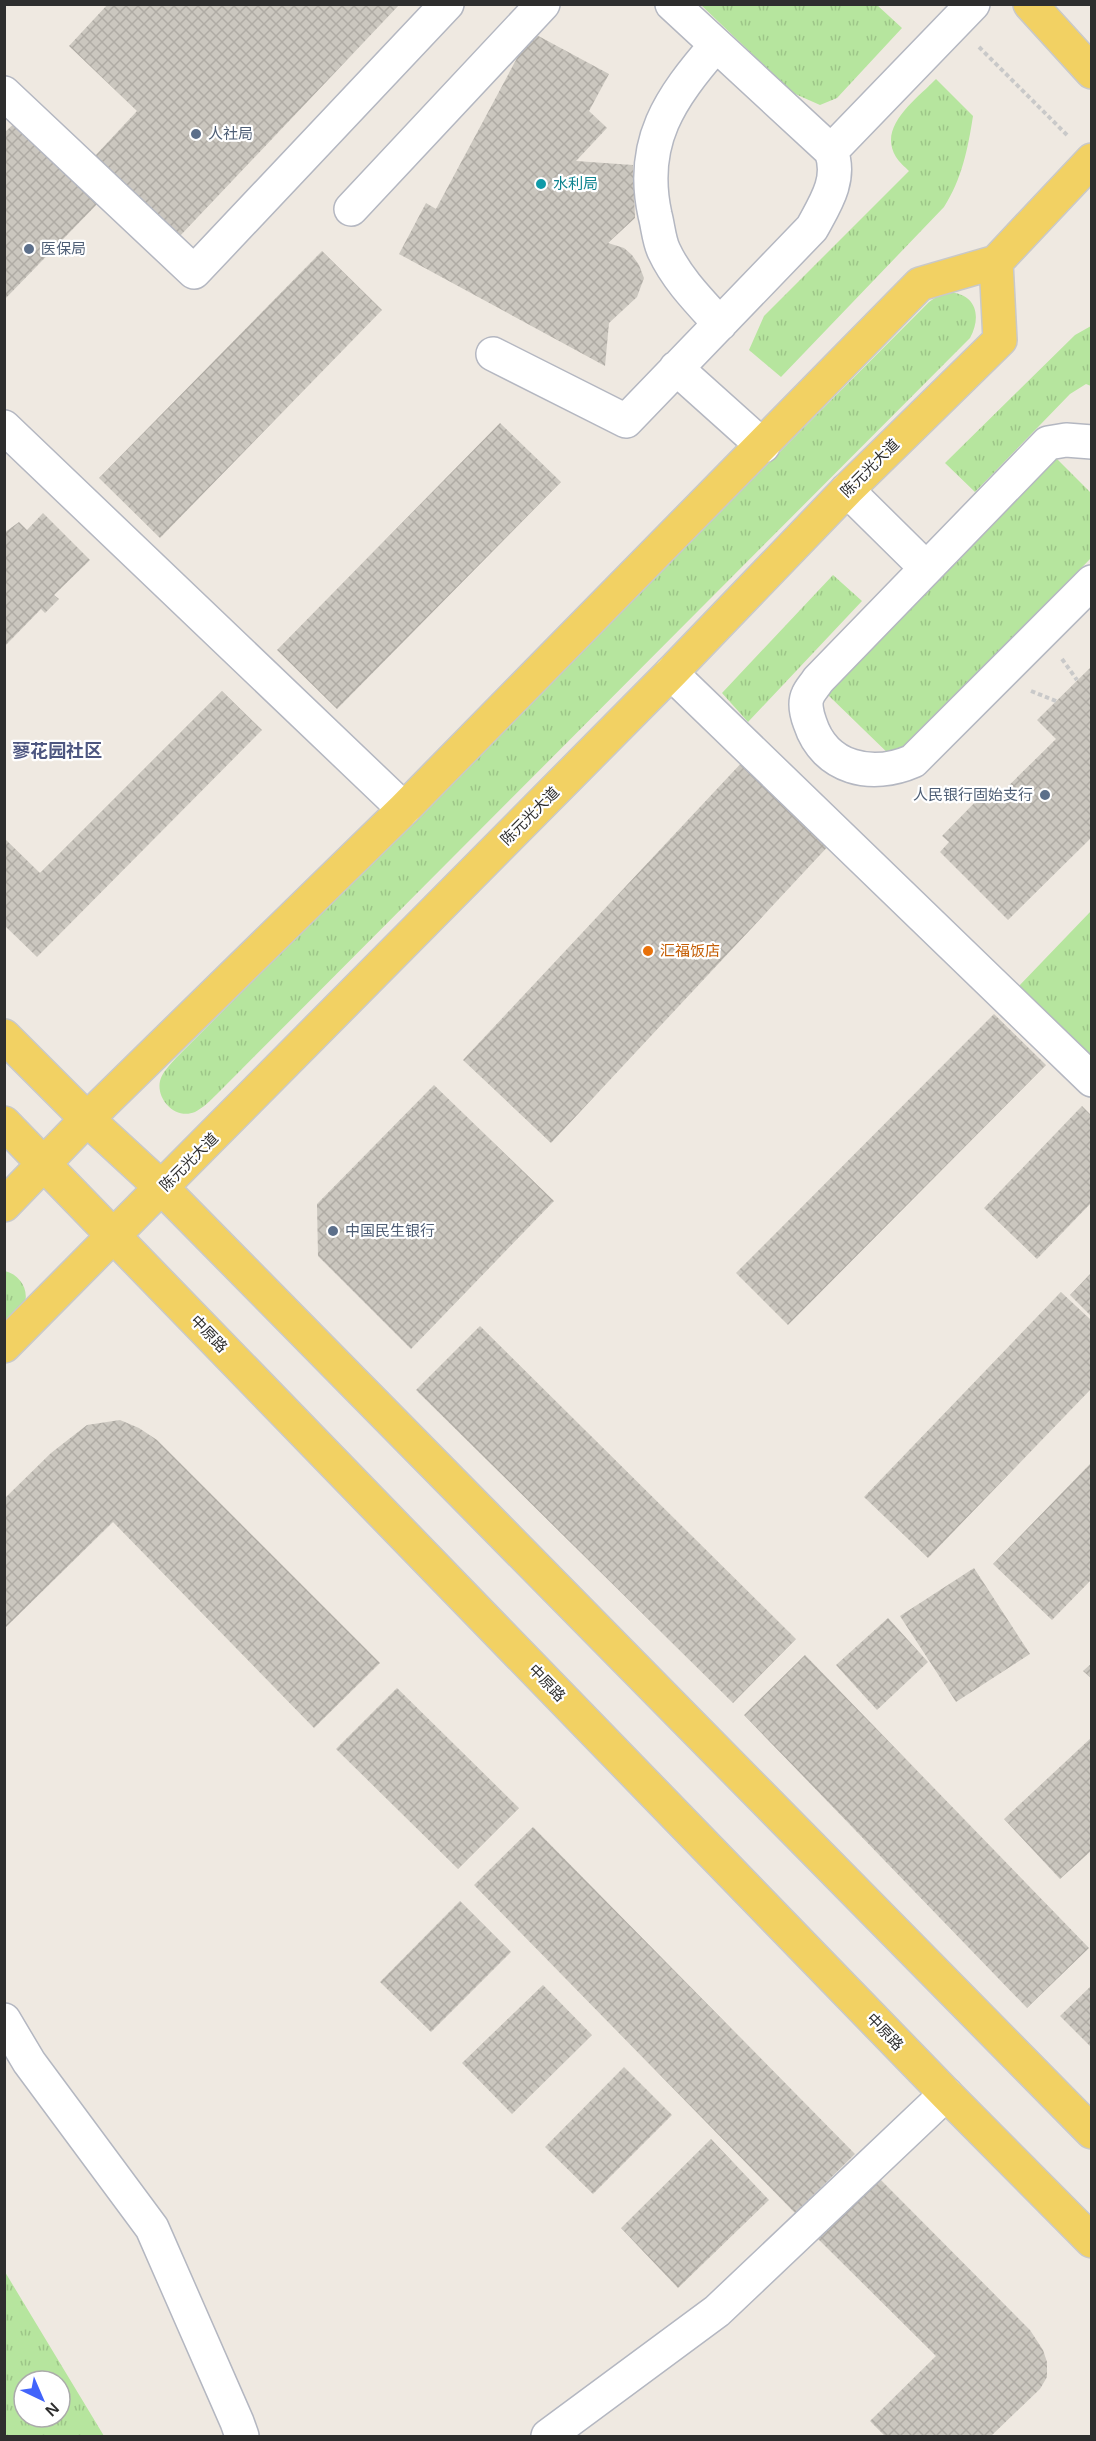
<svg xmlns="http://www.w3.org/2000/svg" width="1096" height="2441" font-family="Helvetica,'Noto Sans SC',sans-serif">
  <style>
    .grass { fill: url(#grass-tufts); fill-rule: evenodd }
    .building { fill: url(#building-cross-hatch) }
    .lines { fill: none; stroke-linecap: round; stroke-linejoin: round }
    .minor-casing { stroke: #b4b7c1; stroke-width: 36 }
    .major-casing { stroke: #c9c9c9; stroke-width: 36 }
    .path { stroke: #c9c9c9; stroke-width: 4; stroke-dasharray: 4.5 3; stroke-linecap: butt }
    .minor { stroke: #fff; stroke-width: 33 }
    .major { stroke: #f2d163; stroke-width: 33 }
    .service-dot { fill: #5c6f8a; stroke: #fff; stroke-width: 2 }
    .culture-dot { fill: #0f9aa8; stroke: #fff; stroke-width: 2 }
    .food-dot { fill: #e8710a; stroke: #fff; stroke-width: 2 }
    .labels { text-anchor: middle; stroke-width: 4.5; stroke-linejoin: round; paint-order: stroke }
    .service-label { font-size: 15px; fill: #4e5e75; stroke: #fff; text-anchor: start }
    .culture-label { font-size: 15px; fill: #0d838f; stroke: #fff; text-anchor: start }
    .street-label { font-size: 15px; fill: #2e2e2e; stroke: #fff }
    .food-label { font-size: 15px; fill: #c56008; stroke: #fff; text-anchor: start }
    .quarter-label { font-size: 18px; font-weight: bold; fill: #4d5680; stroke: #fff }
  </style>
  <defs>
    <pattern id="grass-tufts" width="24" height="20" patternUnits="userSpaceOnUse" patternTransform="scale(1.5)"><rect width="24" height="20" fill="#b6e59e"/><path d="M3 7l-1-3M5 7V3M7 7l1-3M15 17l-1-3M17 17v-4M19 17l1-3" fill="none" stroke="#9dc588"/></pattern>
    <pattern id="building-cross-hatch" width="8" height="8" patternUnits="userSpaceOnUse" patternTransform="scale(1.5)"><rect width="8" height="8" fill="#cbc7bf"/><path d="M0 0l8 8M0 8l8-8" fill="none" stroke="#afaba4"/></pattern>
  </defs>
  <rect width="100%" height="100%" fill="#efe9e1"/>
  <path class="grass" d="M701 5H877L902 28 837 98 820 105 793 93Z
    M936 79 973 116C968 148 962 179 944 207L781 377 749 350 764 316 909 171C905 167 899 162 896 157 877 126 917 99 936 79Z
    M949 292C976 294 982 316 970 338L217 1094C211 1100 203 1108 195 1112 175 1120 156 1099 160 1081 162 1072 171 1064 176 1058L929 302 939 295Z
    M1091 326V386L1086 384 1070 394 975 492 945 463 1075 335Z
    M1056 458 1091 493V558L895 760 827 694Z
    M833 575 862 601 748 722 722 693Z
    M1091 911V1059L1018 987Z
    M5 1271C21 1275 31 1292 23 1308 19 1316 10 1323 5 1330Z
    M4 2272H5L104 2436H5ZM24 2381H60V2417H24Z"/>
  <path class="building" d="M108 4H400L179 237 94 157 137 111 69 46Z
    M531 32 609 74 589 111 607 128 576 161 633 165 635 218 608 243 624 248 632 255 639 265 644 278 637 297 609 323 605 366 399 254 426 203 436 209Z
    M20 118 103 198 4 300V133Z
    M322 251 382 310 160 538 99 478Z
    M500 423 561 482 337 709 277 650Z
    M43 513 90 560 54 595 59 599 45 613 41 609 4 647V533L19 522 27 530Z
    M1092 666V837L1008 920 940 852 949 842 942 836 986 791 995 799 1056 739 1037 720Z
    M222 691 262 730 37 957 4 925V838L40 873Z
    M745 759 833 841 551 1143 463 1060Z
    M994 1014 1046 1065 788 1325 736 1273Z
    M434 1085 554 1201 411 1349 318 1256 317 1204Z
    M1082 1106 1092 1116V1202L1037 1259 984 1208Z
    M1092 1272V1317L1070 1295Z
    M1061 1292 1092 1321V1388L928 1558 864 1497Z
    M480 1326 796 1639 733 1703 416 1390Z
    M120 1420 139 1428 157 1440 380 1663 314 1728 113 1522 4 1629V1499L51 1453 87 1425Z
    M1090 1464 1092 1579 1052 1620 993 1564Z
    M974 1568 1030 1654 956 1702 900 1616Z
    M888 1618 928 1662 877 1710 836 1665Z
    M805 1655 1089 1948 1027 2008 744 1715Z
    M1092 1663V1679L1083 1671Z
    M397 1688 519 1808 458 1869 336 1749Z
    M1092 1737V1850L1060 1879 1004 1819Z
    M533 1827 855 2154 795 2213 474 1885Z
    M460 1901 511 1952 431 2032 380 1982Z
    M543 1985 592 2035 512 2114 462 2063Z
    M1092 1985V2048L1060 2016Z
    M624 2067 672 2115 593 2194 545 2147Z
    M711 2139 769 2200 678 2288 621 2228Z
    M870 2169 1030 2330 1043 2350 1047 2362V2377L1040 2389 991 2436H885L870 2421 936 2356 809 2230Z"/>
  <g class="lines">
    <defs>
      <path id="minor" d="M672 4 831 151 973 4
        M716 45C670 98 639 142 655 215 658 226 659 241 664 251 677 279 699 301 720 324
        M4 93 194 272 447 4
        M351 209 543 4
        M493 354 626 421 812 228C825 204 842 179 831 151
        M676 368 763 446
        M4 427 404 809
        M1092 442 1066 440 1048 443 818 680C815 685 810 690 808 695 804 703 807 715 810 723 825 769 872 779 913 761L1092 582
        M847 490 926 568
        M671 673 1092 1080
        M4 2020 29 2062 152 2228 237 2422 242 2436
        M548 2436 717 2311 946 2094"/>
      <path id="major" d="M1030 4 1092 72
        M4 1036 87 1119 163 1189 1092 2132
        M4 1123 946 2094 1092 2241
        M4 1205 87 1119 404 809 920 284 996 262 1092 160
        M4 1346 671 673 847 490 1000 340 996 262"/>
    </defs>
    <use href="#minor" class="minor-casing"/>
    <use href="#major" class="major-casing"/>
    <path class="path" d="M979 47 1067 135
      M1062 659 1077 680
      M1031 691 1056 701"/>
    <use href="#minor" class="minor"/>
    <use href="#major" class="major"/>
  </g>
  <g class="service-dot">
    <circle cx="196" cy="134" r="6"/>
    <circle cx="29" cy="249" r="6"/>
    <circle cx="1045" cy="795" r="6"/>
    <circle cx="333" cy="1231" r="6"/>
  </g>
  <circle class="culture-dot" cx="541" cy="184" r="6"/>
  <circle class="food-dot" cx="648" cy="951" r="6"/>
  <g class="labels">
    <g class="service-label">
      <text x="208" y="139">人社局</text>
      <text x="41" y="254">医保局</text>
      <text x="1033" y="800" text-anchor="end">人民银行固始支行</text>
      <text x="345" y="1236">中国民生银行</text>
    </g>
    <g class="culture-label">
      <text x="553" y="189">水利局</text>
    </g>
    <g class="street-label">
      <text transform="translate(870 468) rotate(-45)" y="5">陈元光大道</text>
      <text transform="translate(530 816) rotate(-45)" y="5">陈元光大道</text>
      <text transform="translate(189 1162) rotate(-45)" y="5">陈元光大道</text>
      <text transform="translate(209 1334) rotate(46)" y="5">中原路</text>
      <text transform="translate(547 1683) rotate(46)" y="5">中原路</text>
      <text transform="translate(885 2032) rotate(46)" y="5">中原路</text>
    </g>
    <g class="food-label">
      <text x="660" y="956">汇福饭店</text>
    </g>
    <g class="quarter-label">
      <text x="57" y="757">蓼花园社区</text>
    </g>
  </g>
  <rect width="1096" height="2441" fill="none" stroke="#2e2e2e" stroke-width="12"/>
  <g transform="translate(42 2399) rotate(136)"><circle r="28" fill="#ffffff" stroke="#ababab" stroke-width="1.5"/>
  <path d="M0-4.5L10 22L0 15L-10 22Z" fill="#4264fb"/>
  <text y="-9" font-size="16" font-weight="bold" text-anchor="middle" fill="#2e2e2e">N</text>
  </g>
</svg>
